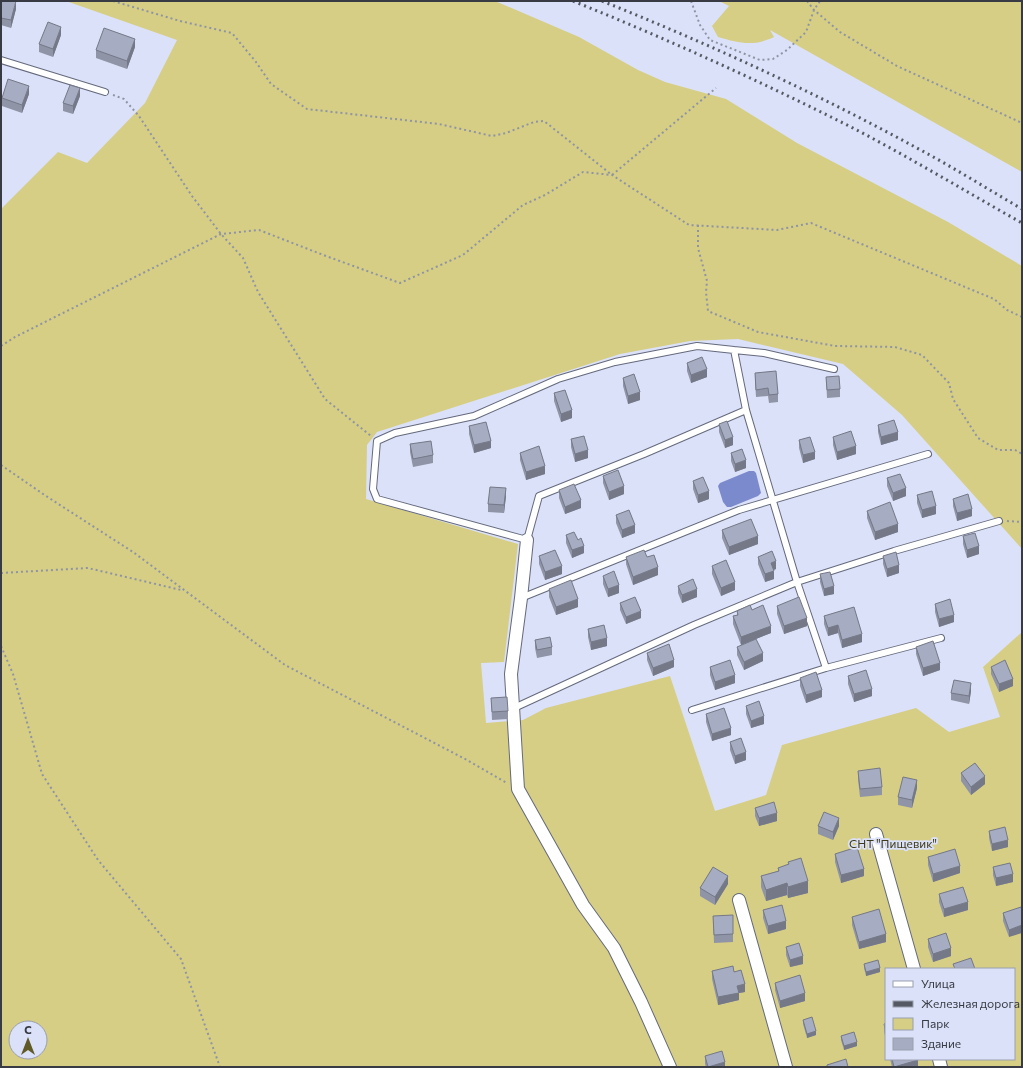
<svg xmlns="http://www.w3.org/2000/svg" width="1023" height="1068" font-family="Commissioner,sans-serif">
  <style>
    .green { fill: #d6ce84; fill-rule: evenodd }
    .water { fill: #7b8acd }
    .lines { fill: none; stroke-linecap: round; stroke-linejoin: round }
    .service-casing { stroke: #64697c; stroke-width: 8 }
    .minor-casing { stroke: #64697c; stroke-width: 14 }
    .path { stroke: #8f94a5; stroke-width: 2; stroke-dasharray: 2 3; stroke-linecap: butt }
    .service { stroke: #fff; stroke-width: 6 }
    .minor { stroke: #fff; stroke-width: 12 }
    .rail { stroke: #555964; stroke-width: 3; stroke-dasharray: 2 4; stroke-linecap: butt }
    .wall { fill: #8f94a6 }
    .shaded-wall { fill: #747887 }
    .building { fill: #a6acc1; stroke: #747887 }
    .labels { text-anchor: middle; stroke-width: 3.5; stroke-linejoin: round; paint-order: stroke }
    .park-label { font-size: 12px; fill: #3e3a17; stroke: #dbe1f8 }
  </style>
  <rect width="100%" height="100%" fill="#dbe1f8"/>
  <path class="green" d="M66 1H495L579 37 638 70 665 82 726 99 797 143 948 222 1022 266V549L902 415 843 364 738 339 690 341 620 354 377 432 367 445 366 499 518 544 504 662 481 663 486 723 523 720 546 708 670 676 715 811 766 795 782 745 916 708 949 732 1000 717 983 667 1022 632V1067H1V209L58 152 87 163 145 103 177 40ZM886 969H1014V1059H886ZM16 1028H40V1052H16Z
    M719 1H1022V172L770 30 774 37C753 47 739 43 718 37L712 26 729 6Z"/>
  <path class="water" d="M749 471H754L756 473 761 493 758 496 731 507H727L723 502 718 486 720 483Z"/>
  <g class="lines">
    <defs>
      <path id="service" d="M1 60 105 92
        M734 350 764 353 834 369
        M746 410 644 454 539 496 527 540 377 499 373 489 377 441 395 433 474 416 558 379 615 362 697 346 734 350 746 410 797 582 826 668
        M521 598 739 510 928 454
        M514 708 694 625 797 582 894 551 999 521
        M692 710 826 668 941 638"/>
      <path id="minor" d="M527 540 521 598 511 674 518 789 583 905 614 948 641 1002 670 1067
        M876 834 914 969
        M739 900 786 1067
        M939 1059 941 1067"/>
    </defs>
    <use href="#service" class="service-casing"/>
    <use href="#minor" class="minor-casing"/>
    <path class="path" d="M113 1 180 21 232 33 256 62 271 84 307 109 439 124 492 136 506 133 534 122 544 121 612 175 716 88
      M691 1 700 25 710 40 760 60 773 59 787 50 806 32 814 10 820 1
      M807 1 814 10 840 32 897 66 1022 123
      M113 95 124 99 139 116 192 196 221 234 243 258 258 292 325 399 371 436
      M698 225V248L707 281 706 292 708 311 758 332 835 346 895 347 922 355 949 383 953 399 978 438 998 450H1015L1022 454
      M1 346 15 337 221 234 259 230 326 256 400 283 463 255 523 205 545 195 583 172 612 175 689 225 777 230 811 223 994 299 1007 310 1022 317
      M1 465 46 496 133 552 285 665 467 760 507 783
      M1007 521 1022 522
      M1 573 88 568 181 590
      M1 646 13 674 42 774 98 860 181 959 220 1067"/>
    <use href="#service" class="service"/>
    <use href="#minor" class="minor"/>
    <path class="rail" d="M573 1C667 39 760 81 851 127 909 157 965 191 1022 223
      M602 1C709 44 814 92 915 147 951 166 986 188 1022 209"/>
  </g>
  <path class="wall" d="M1 1 16 9 11 28 1 25Z
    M61 35 53 57 39 52V44Z
    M135 47 127 69 96 58V50Z
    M29 94 22 113 2 106V98Z
    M80 96 73 114 63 111V103Z
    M687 363 707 377 691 383 687 371Z
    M755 373 778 394V402L769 403 768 396 756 397 755 381Z
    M826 377 840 389V397L827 398Z
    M623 378 640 400 628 404 623 386Z
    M554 393 572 418 561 422 554 401Z
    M719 424 733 445 725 448 719 432Z
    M878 425 898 440 881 445 878 432Z
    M469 426 491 448 474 453 469 434Z
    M833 437 856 454 837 460 833 445Z
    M571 439 588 458 575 462 571 447Z
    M799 440 815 459 803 463 799 448Z
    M410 444 433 455V463L413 467 410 452Z
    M520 453 545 474 526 480 520 460Z
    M731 453 746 468 735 472 731 461Z
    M603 476 624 494 609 500 603 483Z
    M887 478 906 496 893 501 887 486Z
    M693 481 709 499 698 503 693 489Z
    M559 490 581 508 565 514 559 498Z
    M917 495 936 514 922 518 917 503Z
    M506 496 504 513 488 512V504Z
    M953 499 972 516 957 521 953 506Z
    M867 511 898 532 875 540 867 518Z
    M616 515 635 533 622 538 616 523Z
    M722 530 758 544 729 555 722 538Z
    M566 535 578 540 584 553 572 558 566 543Z
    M963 536 979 554 967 558 963 544Z
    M539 556 562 574 545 580 539 564Z
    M883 556 899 573 887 577 883 564Z
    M626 557H647L658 575 633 585 626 564Z
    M758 557 776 569 773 570 774 579 765 582 758 564Z
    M712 566 735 590 721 596 712 574Z
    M820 574 834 594 824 596 820 582Z
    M603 576 619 593 608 597 603 584Z
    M678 586 697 597 682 603 678 593Z
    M549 589 578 607 556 615 549 597Z
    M620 603 641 618 626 624 620 610Z
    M935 604 954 622 939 627 935 612Z
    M777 606 807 626 784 634 777 614Z
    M752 610 771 633 741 645 733 624V616L737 615V611Z
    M824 616 862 642 842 648 838 633 828 636 824 624Z
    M588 629 607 646 591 650 588 637Z
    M535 640 552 647V655L537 658 535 648Z
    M737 647 763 661 744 670 737 655Z
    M916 647 940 670 923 676 916 654Z
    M647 653 674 667 653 676 647 660Z
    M710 667 735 683 715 690 710 675Z
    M991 667 1013 686 999 692 991 674Z
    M848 676 872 696 854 702 848 684Z
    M800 678 822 697 806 703 800 686Z
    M971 691 969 704 951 700V693Z
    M491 698 508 711V719L492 720Z
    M746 706 764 724 751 728 746 714Z
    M706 714 731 735 712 741 706 722Z
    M730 742 746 760 735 764 730 750Z
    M858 771 882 787V795L860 797 858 779Z
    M961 773 985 784 971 795 961 781Z
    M917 788 912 808 898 805V797Z
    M755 808 777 821 759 826 755 816Z
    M818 826H839L833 840 818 834Z
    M989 831 1008 847 992 851 989 838Z
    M835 854 864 876 841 883 835 862Z
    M928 857 960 873 933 882 928 865Z
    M788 862 808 893 788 898 787 895 766 901 761 887V876L778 871V868L788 865Z
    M993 867 1013 882 996 886 993 875Z
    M728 884 715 905 700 896V888Z
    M939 894 968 910 944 917 939 902Z
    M1021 907 1009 937 1003 921V913Z
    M763 910 786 929 768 934 763 918Z
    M713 916 733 934V942L714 943Z
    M852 917 886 942 859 949 852 925Z
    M928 939 951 956 933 962 928 947Z
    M786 947 803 964 790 967 786 955Z
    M1021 951H1022V963L1021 959Z
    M864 964 880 972 866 976 864 968Z
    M712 971 734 972 745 992 739 993V1000L718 1005 712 979Z
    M775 983 805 1001 780 1008 775 990Z
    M803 1020 816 1035 807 1038 803 1024Z
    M886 1023V1039L884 1032V1024Z
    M841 1036 857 1046 844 1050 841 1040Z
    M705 1056 725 1067H706L705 1064Z
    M890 1059H918V1067H892Z"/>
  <path class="shaded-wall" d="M16 1V9L11 28V20Z
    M61 27V35L53 57V49Z
    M135 39V47L127 69V61Z
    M29 86V94L22 113V105Z
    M80 88V96L73 114V106Z
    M707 369V377L691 383V375Z
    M640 392V400L628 404V396Z
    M572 410V418L561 422V414Z
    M898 432V440L881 445V437Z
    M733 437V445L725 448V440Z
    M491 441V448L474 453V445Z
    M856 446V454L837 460V452Z
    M588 450V458L575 462V454Z
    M815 452V459L803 463V455Z
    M746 460V468L735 472V464Z
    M545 466V474L526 480V472Z
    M624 486V494L609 500V492Z
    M506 488V496L504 513V505Z
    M906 488V496L893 501V493Z
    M709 491V499L698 503V495Z
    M581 500V508L565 514V507Z
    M936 506V514L922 518V510Z
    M972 509V516L957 521V513Z
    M898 524V532L875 540V532Z
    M635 525V533L622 538V530Z
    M758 536V544L729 555V547Z
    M584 546V553L572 558V550Z
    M979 546V554L967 558V550Z
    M776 561V569L771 571V563Z
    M899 565V573L887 577V569Z
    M562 566V574L545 580V572Z
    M658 567V575L633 585V577Z
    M774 571V579L765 582V574Z
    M735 582V590L721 596V588Z
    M619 585V593L608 597V589Z
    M834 586V594L824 596V589Z
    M697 589V597L682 603V595Z
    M578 599V607L556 615V607Z
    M641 611V618L626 624V617Z
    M954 615V622L939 627V619Z
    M807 618V626L784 634V626Z
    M838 625V633L828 636V628Z
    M771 626V633L741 645V637Z
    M862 634V642L842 648V640Z
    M607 638V646L591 650V642Z
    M763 653V661L744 670V662Z
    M674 660V667L653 676V668Z
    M940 663V670L923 676V668Z
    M735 675V683L715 690V682Z
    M1013 679V686L999 692V684Z
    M971 683V691L969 704V696Z
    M872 689V696L854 702V694Z
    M822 690V697L806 703V695Z
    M764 716V724L751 728V721Z
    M731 728V735L712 741V734Z
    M746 752V760L735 764V756Z
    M985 776V784L971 795V787Z
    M917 780V788L912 808V800Z
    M777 813V821L759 826V818Z
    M839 818V826L833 840V832Z
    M1008 840V847L992 851V844Z
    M960 866V873L933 882V874Z
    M864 869V876L841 883V875Z
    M1013 874V882L996 886V878Z
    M728 876V884L715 905V897Z
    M808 881V893L788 898V887Z
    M787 883V895L766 901V890Z
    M968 902V910L944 917V909Z
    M786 921V929L768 934V926Z
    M1022 925V933L1009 937V930Z
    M886 934V942L859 949V942Z
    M951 948V956L933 962V954Z
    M803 956V964L790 967V960Z
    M880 968V972L866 976V972Z
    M745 984V992L739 993V1000L718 1005V997L737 986Z
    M805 993V1001L780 1008V1001Z
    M816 1031V1035L807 1038V1034Z
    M857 1042V1046L844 1050V1046Z
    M918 1060V1067H894Z
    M725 1062V1067H708Z"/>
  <path class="building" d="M1 1H16L11 20 1 18Z
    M48 22 61 27 53 49 39 44Z
    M104 28 135 39 127 61 96 50Z
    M8 79 29 86 22 105 2 98Z
    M70 85 80 88 73 106 63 103Z
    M702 357 707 369 691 375 687 363Z
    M776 371 778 394 769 395 768 388 756 390 755 373Z
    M634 374 640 392 628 396 623 378Z
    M839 376 840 389 827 390 826 377Z
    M565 390 572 410 561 414 554 393Z
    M894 420 898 432 881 437 878 425Z
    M727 421 733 437 725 440 719 424Z
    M486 422 491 441 474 445 469 426Z
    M851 431 856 446 837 452 833 437Z
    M584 436 588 450 575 454 571 439Z
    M810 437 815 452 803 455 799 440Z
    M431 441 433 455 413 459 410 444Z
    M539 446 545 466 526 472 520 453Z
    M742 449 746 460 735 464 731 453Z
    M618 470 624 486 609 492 603 476Z
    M900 474 906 488 893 493 887 478Z
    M703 477 709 491 698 495 693 481Z
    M574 484 581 500 565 507 559 490Z
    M490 487 506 488 504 505 488 504Z
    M932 491 936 506 922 510 917 495Z
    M968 494 972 509 957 513 953 499Z
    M890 502 898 524 875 532 867 511Z
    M629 510 635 525 622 530 616 515Z
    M751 519 758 536 729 547 722 530Z
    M574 532 578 540 581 538 584 546 572 550 566 535Z
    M975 533 979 546 967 550 963 536Z
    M555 550 562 566 545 572 539 556Z
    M644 550 647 557 654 555 658 567 633 577 626 557Z
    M772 551 776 561 771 563 774 571 765 574 758 557Z
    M896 552 899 565 887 569 883 556Z
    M726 560 735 582 721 588 712 566Z
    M614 571 619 585 608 589 603 576Z
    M830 572 834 586 824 589 820 574Z
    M693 579 697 589 682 595 678 586Z
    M571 580 578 599 556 607 549 589Z
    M635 597 641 611 626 617 620 603Z
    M799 597 807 618 784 626 777 606Z
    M950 599 954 615 939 619 935 604Z
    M750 605 752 610 763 605 771 626 741 637 733 616 738 615 737 611Z
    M854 607 862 634 842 640 838 625 828 628 824 616Z
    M604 625 607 638 591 642 588 629Z
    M550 637 552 647 537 650 535 640Z
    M756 639 763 653 744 662 737 647Z
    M933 641 940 663 923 668 916 647Z
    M669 644 674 660 653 668 647 653Z
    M730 660 735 675 715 682 710 667Z
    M1005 660 1013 679 999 684 991 667Z
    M866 670 872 689 854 694 848 676Z
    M816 672 822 690 806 695 800 678Z
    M954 680 971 683 969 696 951 693Z
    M507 697 508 711 492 712 491 698Z
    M759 701 764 716 751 721 746 706Z
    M724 708 731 728 712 734 706 714Z
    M741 738 746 752 735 756 730 742Z
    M975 763 985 776 971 787 961 773Z
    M880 768 882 787 860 789 858 771Z
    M903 777 917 780 912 800 898 797Z
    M774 802 777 813 759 818 755 808Z
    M824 812 839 818 833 832 818 826Z
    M1005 827 1008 840 992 844 989 831Z
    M857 847 864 869 841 875 835 854Z
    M955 849 960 866 933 874 928 857Z
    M801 858 808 881 788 887 787 883 766 890 761 876 779 871 778 868 789 864 788 862Z
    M1010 863 1013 874 996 878 993 867Z
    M713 867 728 876 715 897 700 888Z
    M963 887 968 902 944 909 939 894Z
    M782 905 786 921 768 926 763 910Z
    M1021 907 1022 911V925L1009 930 1003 913Z
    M879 909 886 934 859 942 852 917Z
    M733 915V934L714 935 713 916Z
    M946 933 951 948 933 954 928 939Z
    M799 943 803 956 790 960 786 947Z
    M971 958 975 969H955L953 964Z
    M878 960 880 968 866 972 864 964Z
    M733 966 734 972 741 970 745 984 737 986 739 993 718 997 712 971Z
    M800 975 805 993 780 1001 775 983Z
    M812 1017 816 1031 807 1034 803 1020Z
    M886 1023V1032L884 1024Z
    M854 1032 857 1042 844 1046 841 1036Z
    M722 1051 725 1062 708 1067 705 1056Z
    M846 1059 848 1067H827V1065Z
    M892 1059H918V1060L894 1067Z"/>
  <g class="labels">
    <g class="park-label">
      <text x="893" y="848">СНТ "Пищевик"</text>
    </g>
  </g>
  <rect width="1023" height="1068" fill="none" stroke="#383b44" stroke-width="4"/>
  <rect x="885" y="968" width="130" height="92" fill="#dbe1f8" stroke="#9a9fb0"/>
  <rect x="893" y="981" width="20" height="6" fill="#ffffff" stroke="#9a9fb0"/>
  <text x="921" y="988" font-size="12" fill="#383b44">Улица</text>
  <rect x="893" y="1001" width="20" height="6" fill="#555964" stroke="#9a9fb0"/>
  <text x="921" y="1008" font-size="12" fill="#383b44">Железная дорога</text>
  <rect x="893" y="1018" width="20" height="12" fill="#d6ce84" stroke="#9a9fb0"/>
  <text x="921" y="1028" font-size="12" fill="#383b44">Парк</text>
  <rect x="893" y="1038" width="20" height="12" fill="#a6acc1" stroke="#9a9fb0"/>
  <text x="921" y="1048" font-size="12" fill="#383b44">Здание</text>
  <g transform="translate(28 1040)"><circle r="19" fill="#dbe1f8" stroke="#9a9fb0"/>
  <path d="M0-3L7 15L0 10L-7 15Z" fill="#605a27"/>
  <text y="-6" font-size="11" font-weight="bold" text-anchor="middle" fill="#383b44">С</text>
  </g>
</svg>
